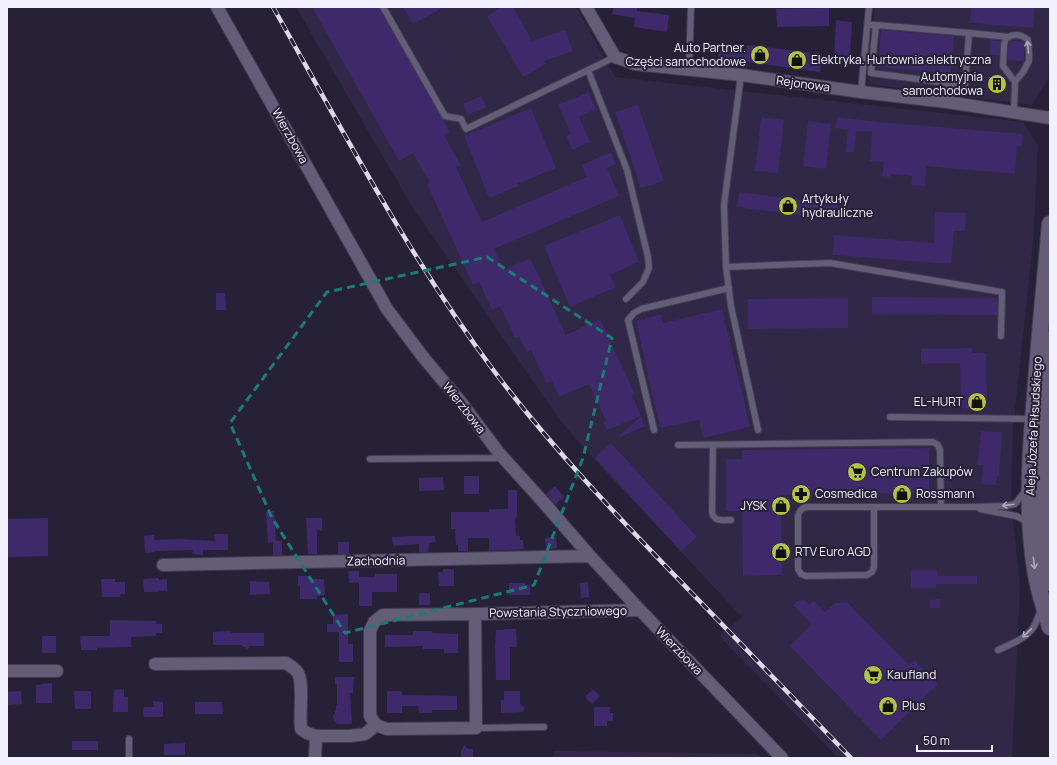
<svg xmlns="http://www.w3.org/2000/svg" width="1057" height="765" font-family="Manrope,sans-serif">
  <style>
    .built { fill: #302846 }
    .building { fill: #3e296a }
    .lines { fill: none; stroke-linecap: round; stroke-linejoin: round }
    .service-casing { stroke: #423d50; stroke-width: 8 }
    .minor-casing { stroke: #423d50; stroke-width: 14 }
    .secondary-casing { stroke: #423d50; stroke-width: 18 }
    .service { stroke: #635d78; stroke-width: 6 }
    .minor { stroke: #635d78; stroke-width: 12 }
    .secondary { stroke: #635d78; stroke-width: 16 }
    .rail-casing { stroke: #dcd9e7; stroke-width: 4.5 }
    .rail { stroke: #272138; stroke-width: 3; stroke-dasharray: 9; stroke-linecap: butt }
    .oneway { stroke: #aaa6ba }
    .marked { fill: none; stroke: #1a7c75; stroke-width: 3; stroke-dasharray: 8 5; stroke-linejoin: round }
    .labels { text-anchor: middle; stroke-width: 4; stroke-linejoin: round; paint-order: stroke }
    .poi-label { font-size: 12px; fill: #f2f0fd; stroke: #272138; text-anchor: start }
    .street-label { font-size: 12px; fill: #f2f0fd; stroke: #272138 }
  </style>
  <rect width="100%" height="100%" fill="#272138"/>
  <path class="built" d="M296 7H576L615 77 1023 122 1038 146 1033 242 1013 428 1011 498 1020 587 1012 758H838L719 636 742 617 592 457 559 419 410 203Z
    M875 7H1050L1048 79 1032 105 868 84Z
    M554 751 758 754 762 758H554Z"/>
  <path class="building" d="M312 7H379L450 132 444 135 461 165 456 167 482 222 587 177 582 165 611 152 616 164 607 168 619 196 494 249 504 270 530 258 566 335 600 319 635 394 632 395 641 416 607 430 603 422 606 421 589 384 559 397 552 381 547 384 531 350 527 352 519 336 515 338 500 306 492 310 479 282 473 285 427 184 430 183 413 153 399 161Z
    M403 7H444L413 24Z
    M502 7H513L532 41 565 30 573 51 544 61 546 64 523 77 487 16Z
    M614 7H637V11L669 15 667 32 634 27 635 18 612 14Z
    M971 7H1035L1033 28 970 23Z
    M829 8V26L777 27 776 9Z
    M836 20 852 22 850 59 834 58Z
    M881 30 954 36 951 73 878 67Z
    M990 40 1001 41 999 55H990Z
    M1010 41H1021L1024 42V61L1008 60V46Z
    M747 45 822 54 820 72 740 61 739 63 718 61 719 49 746 52Z
    M993 75 1003 77 1002 92 991 91Z
    M589 92 596 109 579 117 590 142 572 150 566 136 571 134 558 105Z
    M481 96 486 107 468 115 463 104Z
    M638 105 664 181 641 188 615 112Z
    M531 108 556 168 517 184 518 186 489 198 464 136Z
    M761 117 784 120 778 173 755 171Z
    M837 117 878 122 1023 134 1022 146H1017L1015 174 926 166 925 186 911 185 912 176 891 174 890 177 882 176 884 162 870 161 872 132 856 131 854 152H845L848 130 835 128Z
    M808 121 831 124 826 169 803 166Z
    M739 192 840 205 839 207 846 208 845 221 737 207Z
    M935 212 966 213 965 231H954L951 264 833 255 834 235 934 243Z
    M620 215 639 262 610 275 616 287 570 307 544 246Z
    M216 293H225L226 310H216Z
    M872 297 997 298V315L872 314Z
    M848 298V328L748 329V299Z
    M722 309 750 427 703 438 699 420 660 428 636 321 661 314 663 323Z
    M972 348V353H986L987 408 961 409 960 363 921 364V349Z
    M641 416 645 426 620 437 619 436Z
    M981 431 1002 432 999 476H997L996 485 981 484 983 465H977Z
    M611 443 697 537 681 551 595 458Z
    M929 448V493L781 495 782 575 743 576 742 511H726V459H742V450Z
    M464 476H479V494H464Z
    M443 477 444 490 419 491V478Z
    M555 486 564 497 555 505 546 494Z
    M508 490H517V517L515 518 516 536H520V540H523L524 549 489 551V538H468V551H458V545H456L455 529H451V512H489V509H508Z
    M274 511 276 541H282V555H273V542L268 543 266 512Z
    M48 518V556L7 557V519Z
    M306 518H322V531L317 530V554H308Z
    M214 534H228V550H203V555L192 554 193 550 155 551V552L145 553 144 536 154 535V540L179 539 215 541Z
    M408 536H435L436 542 429 543 428 552H419V544L393 546 392 537Z
    M556 537 557 548 546 549 545 538Z
    M338 542H349V554H338Z
    M443 569H454V586H439L438 572H443Z
    M911 570H937V576H977V584H936V588H911Z
    M348 571H359V577H375V574H397V592H372V606H359V582L349 583Z
    M298 576H311V579H324L325 595 317 596V599H300V586H298Z
    M159 578V580L167 579V591H159V592H144L143 579Z
    M101 579H115V582H125V594H120V597H102Z
    M250 581 269 582 270 594 250 595Z
    M588 582 589 597 581 598 580 583Z
    M509 583H525V585H530V595H509Z
    M419 593H430V605H419Z
    M940 599V608H930V600Z
    M804 600 809 605 814 601 825 612 835 603 847 602 909 665 914 660 938 684 881 740 790 646 812 624 793 605 797 601Z
    M348 614V644H353V662H339V632H327V624H333V615Z
    M110 620 156 621V624H162V633H156V636L131 637V647L97 648V650H81L80 636H110Z
    M504 629H516L517 647H510V680H496L495 647 496 630H504Z
    M231 631V633H264V646H250L247 649 241 645H213V632Z
    M413 631H432V633L458 634V653H444V649H423V646L385 647V635H413Z
    M42 636H56V653H42Z
    M335 677H354L353 693H350L352 724H337L334 720 333 716 335 714V711H336V705H337V684H335Z
    M52 683V703H36V685H41V684Z
    M124 689V697H128V712H113L114 690Z
    M593 689 600 696 592 704 585 697Z
    M21 691 22 704 7 705V692Z
    M74 691H91V709H75Z
    M387 691H402V695L457 696V710H432V713H419L418 706H402V713H387Z
    M504 691H520V703L525 708 522 712 501 713V700H504Z
    M153 701 163 702V717H144L143 712 144 707H154Z
    M195 702H222L223 714H195Z
    M594 707H610V713H613V721H607V726H594Z
    M72 741H98V750H72Z
    M185 743V755H164V744Z
    M464 745 468 749H473V758H461V751Z"/>
  <g class="lines">
    <defs>
      <path id="service" d="M383 7 445 116 461 119 466 129 615 57
        M868 25H876L871 73 948 83
        M876 25 969 33
        M588 70 627 170 648 257 649 268 643 282 626 299
        M689 70 691 7
        M741 75 724 205 726 267 731 306 758 430
        M861 92 869 7
        M947 102 948 83 965 86 969 33 1009 37
        M1014 112 1015 82 1023 72 1029 61V52L1028 40C1021 34 1013 34 1006 38L1004 45 1003 66 1015 82
        M726 267 830 263 1002 292 1001 336
        M890 417 1033 419
        M654 430 628 320 634 313 641 309 729 288
        M678 445 933 442 938 445 940 450 941 507
        M713 445 712 512C714 522 722 520 731 520
        M370 459 496 458 501 456
        M874 507V567L872 572 867 575 806 576 801 574 798 569V516C799 511 801 508 807 507H970L1005 506 1015 504 1023 494 1025 491
        M980 509 1016 516 1028 522
        M998 650C1011 644 1025 639 1033 628 1037 622 1038 616 1041 610
        M476 728 544 727
        M129 739V758"/>
      <path id="minor" d="M217 7 387 309 423 357 460 401 499 453 545 504 590 556 640 610 782 758
        M586 7 615 57 635 64 741 75 861 92 947 102 1050 118
        M163 565 590 556
        M475 614 476 728 387 729 376 725 370 716V631L374 622 383 615 475 614 640 610
        M155 664 286 663C290 666 295 668 298 673 304 684 299 714 301 729L307 733 316 736
        M7 671H57
        M315 758 316 736H351L365 734 376 725"/>
      <path id="secondary" d="M1050 224C1045 281 1039 339 1035 396 1030 453 1026 512 1035 569 1038 589 1044 608 1050 627
        M1050 339 1044 439 1042 510 1045 553 1050 583"/>
    </defs>
    <use href="#service" class="service-casing"/>
    <use href="#minor" class="minor-casing"/>
    <use href="#secondary" class="secondary-casing"/>
    <use href="#service" class="service"/>
    <use href="#minor" class="minor"/>
    <use href="#secondary" class="secondary"/>
    <defs>
      <path id="rail" d="M273 7C343 131 409 257 494 371 552 448 618 517 685 586 740 643 796 701 851 758"/>
    </defs>
    <use href="#rail" class="rail-casing"/>
    <use href="#rail" class="rail"/>
  </g>
  <defs><path id="oneway-shaft" d="M-6 0H5M1.5-3L5.5 0L1.5 3" fill="none" stroke-width="1.6" stroke-linecap="round" stroke-linejoin="round"/></defs>
  <g class="oneway">
    <use href="#oneway-shaft" transform="translate(1028 47) rotate(-95)"/>
    <use href="#oneway-shaft" transform="translate(1008 505) rotate(173)"/>
    <use href="#oneway-shaft" transform="translate(1034 563) rotate(83)"/>
    <use href="#oneway-shaft" transform="translate(1027 633) rotate(137)"/>
  </g>
  <path class="marked" d="M487 257 612 338 583 458 534 585 345 633 272 518 230 423 327 292Z"/>
  <defs>
    <symbol id="shop-disc" viewBox="-11 -11 22 22"><circle r="9.5" fill="#b5c249" stroke="#272138"/><path d="M-5-2.5h2.3a2.7 3.5 0 0 1 5.4 0H5L5.5 6h-11ZM-1.5-2.5h3a1.5 2.3 0 0 0-3 0Z" fill="#111"/></symbol>
    <symbol id="building-disc" viewBox="-11 -11 22 22"><circle r="9.5" fill="#b5c249" stroke="#272138"/><path d="M-4-6H4V6H1V3H-1V6H-4ZM-2.5-4.3h1.7v1.8h-1.7ZM.8-4.3h1.7v1.8H.8ZM-2.5-1h1.7V.8h-1.7ZM.8-1h1.7V.8H.8Z" fill="#111"/></symbol>
    <symbol id="supermarket-disc" viewBox="-11 -11 22 22"><circle r="9.5" fill="#b5c249" stroke="#272138"/><path d="M-6-5.5h2.5l.6 2H6L4.5 2H-2.5L-4.4-4H-6ZM-1.5 3.2a1.3 1.3 0 1 0 .1 0ZM3 3.2a1.3 1.3 0 1 0 .1 0Z" fill="#111"/></symbol>
    <symbol id="pharmacy-disc" viewBox="-11 -11 22 22"><circle r="9.5" fill="#b5c249" stroke="#272138"/><path d="M-2-6h4v4h4v4h-4v4h-4v-4h-4v-4h4Z" fill="#111"/></symbol>
  </defs>
  <g fill-rule="evenodd">
    <use href="#shop-disc" x="749" y="44" width="22" height="22"/>
    <use href="#shop-disc" x="786" y="49" width="22" height="22"/>
    <use href="#building-disc" x="986" y="73" width="22" height="22"/>
    <use href="#shop-disc" x="777" y="195" width="22" height="22"/>
    <use href="#shop-disc" x="966" y="391" width="22" height="22"/>
    <use href="#supermarket-disc" x="846" y="461" width="22" height="22"/>
    <use href="#pharmacy-disc" x="790" y="483" width="22" height="22"/>
    <use href="#shop-disc" x="891" y="483" width="22" height="22"/>
    <use href="#shop-disc" x="770" y="495" width="22" height="22"/>
    <use href="#shop-disc" x="770" y="541" width="22" height="22"/>
    <use href="#supermarket-disc" x="862" y="664" width="22" height="22"/>
    <use href="#shop-disc" x="877" y="695" width="22" height="22"/>
  </g>
  <g class="labels">
    <g class="poi-label">
      <text x="746" y="52" text-anchor="end">Auto Partner.<tspan x="746" dy="14">Części samochodowe</tspan></text>
      <text x="811" y="64">Elektryka. Hurtownia elektryczna</text>
      <text x="983" y="81" text-anchor="end">Automyjnia<tspan x="983" dy="14">samochodowa</tspan></text>
      <text x="802" y="203">Artykuły<tspan x="802" dy="14">hydrauliczne</tspan></text>
      <text x="963" y="406" text-anchor="end">EL-HURT</text>
      <text x="871" y="476">Centrum Zakupów</text>
      <text x="815" y="498">Cosmedica</text>
      <text x="916" y="498">Rossmann</text>
      <text x="767" y="510" text-anchor="end">JYSK</text>
      <text x="795" y="556">RTV Euro AGD</text>
      <text x="887" y="679">Kaufland</text>
      <text x="902" y="710">Plus</text>
    </g>
    <g class="street-label">
      <text transform="translate(803 84) rotate(8)" y="4">Rejonowa</text>
      <text transform="translate(290 136) rotate(61)" y="4">Wierzbowa</text>
      <text transform="translate(464 408) rotate(52)" y="4">Wierzbowa</text>
      <text transform="translate(1034 426) rotate(-87)" y="4">Aleja Józefa Piłsudskiego</text>
      <text transform="translate(376 561) rotate(-1)" y="4">Zachodnia</text>
      <text transform="translate(558 612) rotate(-1)" y="4">Powstania Styczniowego</text>
      <text transform="translate(679 651) rotate(46)" y="4">Wierzbowa</text>
    </g>
  </g>
  <rect width="1057" height="765" fill="none" stroke="#f2f0fd" stroke-width="16"/>
  <path d="M917 745v6h75v-6" fill="none" stroke="#f2f0fd" stroke-width="2"/>
  <text x="923" y="745" font-size="12" fill="#f2f0fd" stroke="#272138" stroke-width="3" paint-order="stroke">50 m</text>
</svg>
